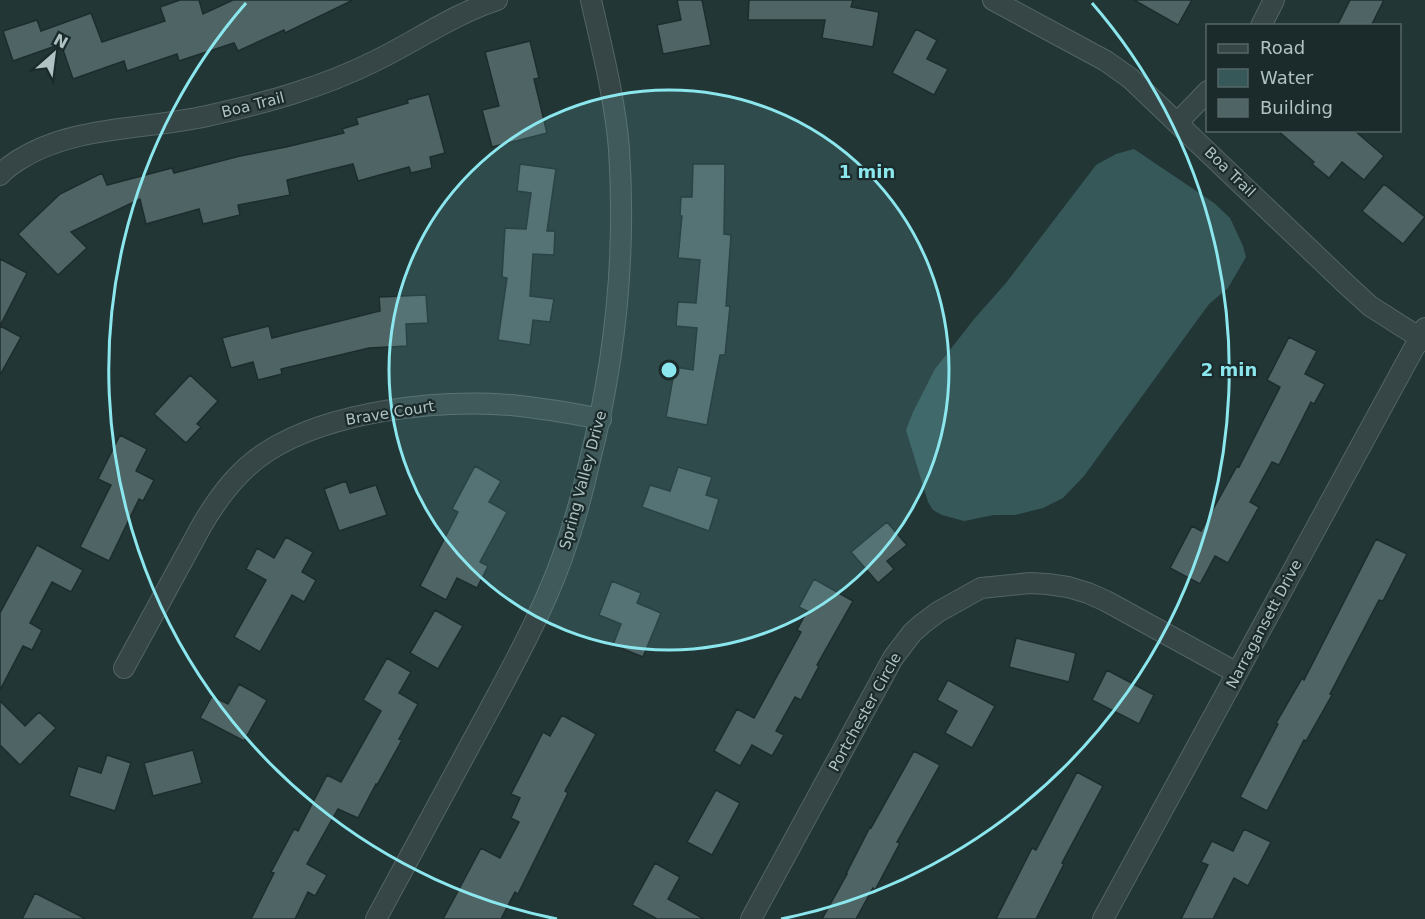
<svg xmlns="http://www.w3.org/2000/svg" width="1425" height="919" font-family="'DejaVu Sans',sans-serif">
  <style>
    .water { fill: #365859 }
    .building { fill: #4e6465; stroke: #1d2d2d; stroke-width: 1.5 }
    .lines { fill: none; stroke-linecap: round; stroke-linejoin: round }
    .street-casing { stroke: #536465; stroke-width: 22 }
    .street { stroke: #364647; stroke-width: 20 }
    .ring { fill: none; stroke: #8be7ed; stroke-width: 3 }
    .labels { text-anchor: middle; stroke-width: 4.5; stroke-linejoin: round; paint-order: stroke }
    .street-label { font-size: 15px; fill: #b0c2c3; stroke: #1b2b2b }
    .centre { fill: #8be7ed; stroke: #1b2b2b; stroke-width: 3 }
    .ring-label { font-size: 18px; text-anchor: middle; font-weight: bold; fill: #8be7ed; stroke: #1b2b2b; stroke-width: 4.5; stroke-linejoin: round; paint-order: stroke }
  </style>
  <rect width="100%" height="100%" fill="#233636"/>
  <path class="water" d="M1134 149 1214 203 1230 218 1243 246 1246 257 1228 288 1209 304 1084 476 1063 498 1043 508 1015 515H994L964 521 942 515 933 510 928 502 906 430 913 412 935 369 975 318 1006 283 1096 165 1116 154Z"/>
  <path class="building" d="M180 0H199L203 14 233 0H353L285 33 284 30 238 51 234 43 179 61 177 54 127 71 124 61 73 79 61 44 13 61 3 31 37 20 41 31 91 13 102 42 165 21 160 7Z
    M677 0H702L711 45 663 54 657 25 681 20Z
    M749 0H853L851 7 879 12 873 47 822 38 825 20H748Z
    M1134 0H1192L1178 25Z
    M1350 0H1384L1371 26H1337Z
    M916 29 937 40 927 59 948 69 934 95 892 73Z
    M530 41 539 78 534 79 547 133 492 147 482 110 499 106 485 52Z
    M429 94 445 153 430 157 432 168 411 173 409 167 358 181 353 164 287 180 290 195 238 205 240 215 203 224 199 209 146 224 140 199 71 232 87 248 58 275 18 234 60 194 102 173 107 185 172 168 174 173 240 156 286 147 344 133 342 129 358 124 356 118 408 103 407 100Z
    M1277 130H1354L1384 156 1364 180 1342 162 1329 178 1312 164 1314 162Z
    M520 164 556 169 547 231H555L554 255 533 254 530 296 554 299 550 322 533 320 530 345 498 340 507 278 502 277 505 228 526 229 531 193 517 191Z
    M693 164H725L724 234 731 235 726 306H730L725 355H720L707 425 666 417 675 367 693 370 697 328 676 326 678 302 696 303 700 260 678 258 682 216H680L681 197H692Z
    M1384 184 1425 217 1403 244 1362 211Z
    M0 259 27 273 0 326 21 337 0 375Z
    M426 295 428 323 406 324 407 346 369 348 281 369 282 374 258 380 253 362 231 368 222 338 269 326 272 338 380 311 379 297Z
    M1289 337 1317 351 1305 374 1325 384 1314 404 1311 402 1279 465 1272 462 1250 502 1259 507 1228 563 1215 556 1200 584 1170 568 1192 526 1201 531 1237 466 1239 467 1280 387 1267 380Z
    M190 375 218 401 197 424 201 427 186 443 154 414Z
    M120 435 147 449 136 471 154 480 143 501 139 499 109 561 80 547 111 485 98 479Z
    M475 466 501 481 489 502 507 512 480 562 488 566 477 588 457 578 446 600 420 586 458 512 452 509Z
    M678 467 712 477 706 495 719 499 709 531 642 507 650 485 670 491Z
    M346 481 350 493 376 485 387 515 339 531 324 489Z
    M887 522 907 545 887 561 894 569 878 583 851 552Z
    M286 537 313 552 302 572 316 580 304 602 292 595 260 652 234 637 266 580 246 569 257 548 274 558Z
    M1376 539 1407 554 1383 601 1379 600 1330 694 1332 695 1306 741 1304 740 1267 811 1240 797 1278 724 1276 723 1302 678 1304 680Z
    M37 545 83 570 71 592 52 582 30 623 42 630 32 650 23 646 0 690V613Z
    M814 579 853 601 817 665 819 666 801 700 795 697 776 731 784 735 772 756 752 745 740 766 714 751 737 709 754 718 801 632 797 630 807 611 799 607Z
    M612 581 641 593 637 603 661 613 643 657 613 645 621 624 599 615Z
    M435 610 463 626 438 669 410 653Z
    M1016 638 1076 653 1069 682 1009 667Z
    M387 658 411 672 399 693 418 704 399 739 402 740 377 785 376 784 358 818 338 809 307 864 327 875 315 896 308 892 295 919H251L274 873 271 872 294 829 298 831 327 775 341 782 381 711 363 700Z
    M1107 670 1154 695 1139 724 1092 700Z
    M948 680 995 706 972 748 945 733 957 711 937 700Z
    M239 684 267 700 244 741 200 718 212 696 228 704Z
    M0 701 25 726 39 712 56 728 20 765 0 745Z
    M562 715 596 734 565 791 568 793 518 894 515 892 501 919H443L481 848 500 858 519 822 511 818 520 798 511 794 543 732 550 736Z
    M193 750 202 783 153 796 144 763Z
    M914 751 940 765 897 842 900 843 875 890 873 888 856 919H822L847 874H846L870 827 871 828Z
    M107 755 131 763 115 811 69 796 78 766 101 773Z
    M1077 772 1103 786 1062 863 1064 864 1036 919H996L1032 848 1036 850Z
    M716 790 740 803 712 855 687 842Z
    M1244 829 1271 842 1248 886 1234 878 1213 919H1181L1208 865 1201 862 1212 841 1233 851Z
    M655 863 680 877 668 899 704 919H657L632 905Z
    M35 893 86 919H22Z"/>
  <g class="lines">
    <defs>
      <path id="street" d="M993 0 1106 61 1130 78 1346 284 1370 306 1425 341
        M1261 26 1274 0
        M1178 122 1208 91
        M0 175C5 169 11 165 17 161 72 125 145 130 207 116 265 103 321 88 375 61 416 41 454 14 497 0
        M124 668 202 525C219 496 239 469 268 451 331 411 438 399 511 405 541 408 571 413 601 419
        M376 919C411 854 446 790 481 725 510 671 541 616 562 558 573 527 582 496 589 464 615 362 626 254 619 149 615 99 602 49 591 0
        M751 919 893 658 912 633 922 624 938 612 981 588 1030 583 1047 584 1068 587 1088 593 1106 601 1237 673
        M1103 919 1425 328"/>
    </defs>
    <use href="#street" class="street-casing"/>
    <use href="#street" class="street"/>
  </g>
  <circle cx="669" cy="370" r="280" fill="#8be7ed" fill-opacity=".12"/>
  <g class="ring">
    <circle cx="669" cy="370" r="280"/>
    <path d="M557 919A560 560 0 0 1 246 3M1092 3A560 560 0 0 1 781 919"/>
  </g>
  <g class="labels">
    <g class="street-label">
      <text transform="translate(253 105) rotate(-14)" y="5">Boa Trail</text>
      <text transform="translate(1230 172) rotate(44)" y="5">Boa Trail</text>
      <text transform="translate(390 413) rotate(-9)" y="5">Brave Court</text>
      <text transform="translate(583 480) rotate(-75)" y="5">Spring Valley Drive</text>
      <text transform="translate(1264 624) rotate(-62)" y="5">Narragansett Drive</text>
      <text transform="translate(865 712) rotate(-61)" y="5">Portchester Circle</text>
    </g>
  </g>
  <circle cx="669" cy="370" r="9" class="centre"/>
  <g class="ring-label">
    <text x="867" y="178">1 min</text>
    <text x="1229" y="376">2 min</text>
  </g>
  <rect x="1206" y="24" width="195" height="108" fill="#1b2b2b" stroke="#576768" stroke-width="1.5"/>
  <rect x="1218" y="44" width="30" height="9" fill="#364647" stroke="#576768" stroke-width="1.5"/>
  <text x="1260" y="54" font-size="18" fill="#b0c2c3">Road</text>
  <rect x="1218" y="69" width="30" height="18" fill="#365859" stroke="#576768" stroke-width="1.5"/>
  <text x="1260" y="84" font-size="18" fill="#b0c2c3">Water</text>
  <rect x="1218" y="99" width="30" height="18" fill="#4e6465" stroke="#576768" stroke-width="1.5"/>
  <text x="1260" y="114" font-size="18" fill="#b0c2c3">Building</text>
  <g transform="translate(54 54) rotate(28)" stroke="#1b2b2b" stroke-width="4.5" paint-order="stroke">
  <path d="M0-4.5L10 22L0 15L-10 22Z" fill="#b0c2c3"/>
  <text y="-9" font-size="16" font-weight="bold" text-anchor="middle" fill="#b0c2c3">N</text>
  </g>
</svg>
